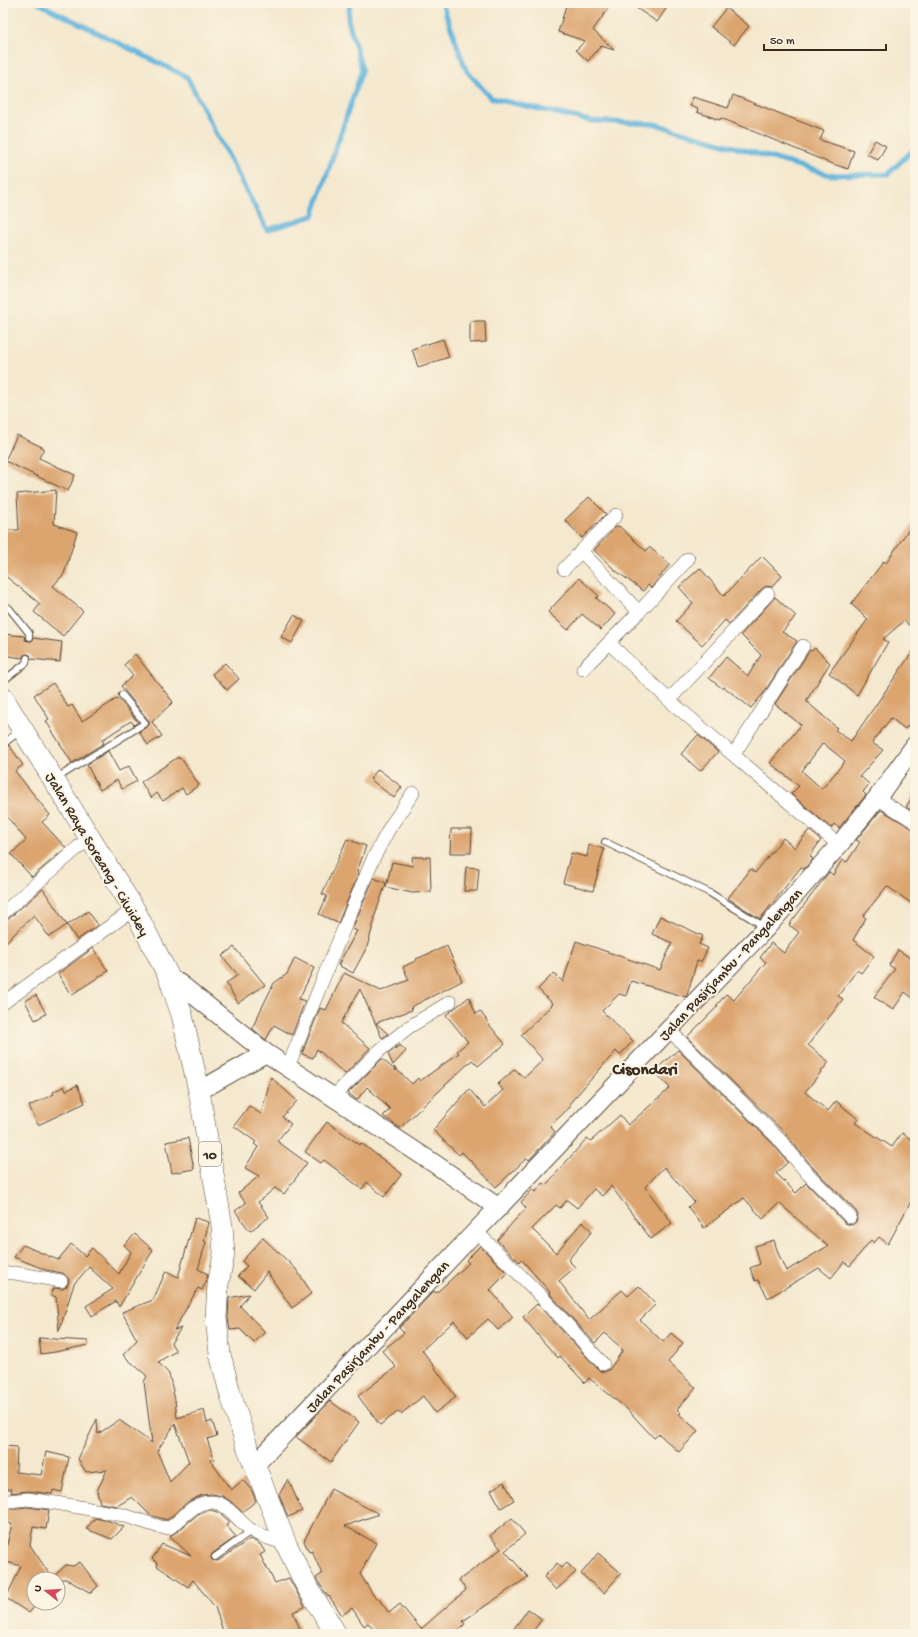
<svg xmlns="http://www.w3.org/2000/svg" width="918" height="1637" font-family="'Gochi Hand',sans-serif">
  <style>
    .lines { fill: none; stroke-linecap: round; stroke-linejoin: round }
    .stream { stroke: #61b4dc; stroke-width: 5 }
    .building { fill: #dca570; fill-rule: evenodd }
    .service-casing { stroke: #574638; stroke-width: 8 }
    .minor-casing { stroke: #574638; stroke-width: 14 }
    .secondary-casing { stroke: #574638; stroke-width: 20 }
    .trunk-casing { stroke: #574638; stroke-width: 22 }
    .service { stroke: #fff; stroke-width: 6 }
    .minor { stroke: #fff; stroke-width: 13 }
    .secondary { stroke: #fff; stroke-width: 18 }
    .trunk { stroke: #fff; stroke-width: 21 }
    .labels { text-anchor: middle; stroke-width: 4; stroke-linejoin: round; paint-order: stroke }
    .shield { fill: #fcf5e5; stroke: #75675a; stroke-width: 1 }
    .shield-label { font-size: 14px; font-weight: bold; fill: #3b2a1e }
    .street-label { font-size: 15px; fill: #3b2a1e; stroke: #fcf5e5 }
    .quarter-label { font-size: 17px; font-weight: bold; fill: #3b2a1e; stroke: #fcf5e5 }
  </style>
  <rect width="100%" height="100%" fill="#fcf5e5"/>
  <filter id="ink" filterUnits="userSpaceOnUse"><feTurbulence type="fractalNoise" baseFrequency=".025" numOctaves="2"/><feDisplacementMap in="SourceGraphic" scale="8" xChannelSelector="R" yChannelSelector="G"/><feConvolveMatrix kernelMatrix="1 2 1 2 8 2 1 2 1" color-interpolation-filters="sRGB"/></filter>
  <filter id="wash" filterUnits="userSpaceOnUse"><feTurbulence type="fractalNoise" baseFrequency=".012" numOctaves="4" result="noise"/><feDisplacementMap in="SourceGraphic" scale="16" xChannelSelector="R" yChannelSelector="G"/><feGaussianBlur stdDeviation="0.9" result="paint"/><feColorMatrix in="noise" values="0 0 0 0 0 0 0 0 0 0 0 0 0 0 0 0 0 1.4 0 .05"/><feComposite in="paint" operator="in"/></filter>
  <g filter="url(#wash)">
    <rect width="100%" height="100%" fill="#f4e8ce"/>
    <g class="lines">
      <path class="stream" d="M38 3 187 77 267 230 313 216 362 70 348 20 350 3
        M442 3 466 70 491 98 591 121 655 124 830 175 888 174 915 148"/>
    </g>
    <g id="blocks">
      <path class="building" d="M567 3H612L593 30 614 50 601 46 588 61 576 50 585 41 558 32Z
        M629 3H670L657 22Z
        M726 8 749 26 734 45 711 27Z
        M733 95 824 131 820 140 854 151 848 169 827 162 721 118 720 120 697 112 698 109 690 106 693 97 728 108Z
        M875 140 886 146 878 160 867 154Z
        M470 321H485L486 342 470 343Z
        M443 339 449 357 418 367 412 349Z
        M17 435 44 448 39 458 75 475 68 491 5 461Z
        M56 490 54 524 77 532 64 574 53 586 83 611 63 636 34 612 40 604 3 574V530H19L17 494Z
        M589 497 606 514 582 538 565 520Z
        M915 520V630L904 621 883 639 888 642 857 695 829 673 868 619 851 604 884 561 886 563Z
        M617 526 618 527 619 526 646 551 649 547 670 564 651 588 648 585 643 591 615 570 594 550Z
        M762 556 782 576 772 587 766 586 762 589 729 624 725 620 702 645 676 621 693 603 679 587 700 568 724 596Z
        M579 578 599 596 596 598 615 614 601 630 582 614 568 630 548 612Z
        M775 597 796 616 782 632 797 641 763 694 751 708 724 687 723 689 709 678 726 657 748 676 761 655 741 635Z
        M294 615 304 621 292 643 281 637Z
        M3 634 24 636 25 640 29 641H32L33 638 62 642 60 662 31 659 30 655 27 654 24 655 22 658 3 655Z
        M815 648 830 663 806 701 837 728 835 730 851 741 915 648V717L905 729 891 718 872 743 883 750 860 776 869 784 863 792 866 795 839 828 834 824 831 828 791 794 799 786 770 763 801 725 775 704 810 650 812 651ZM823 743 845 761 822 789 802 771Z
        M135 654 173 702 152 722 162 736 148 745 139 732 149 725V721L121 686 133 676 124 665Z
        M225 663 239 679 227 690 212 674Z
        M53 683 68 707 72 705 82 721 118 698 138 722 134 725 131 721 102 740 104 743 72 763 46 721 49 719 34 695Z
        M698 735 718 752 700 771 681 754Z
        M9 745 23 765 15 771 50 815 42 822 66 848 32 877 11 854 26 840 3 812V748Z
        M108 751 119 771 129 766 137 781 122 789 117 780 100 790 87 765Z
        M178 757 179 759 181 758 199 785 186 794 182 788 163 801 157 793 151 798 141 782Z
        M378 769 402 787 394 798 370 779Z
        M915 792V813L906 807Z
        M881 810 915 830V906L887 886 863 916 866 918 853 940 874 956 861 973 857 970 838 996 843 999 808 1045 829 1062 805 1092 828 1111 836 1101 858 1119 855 1123 892 1147 902 1133 915 1142V1194L888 1244 879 1237 874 1243 871 1240 850 1266 844 1262 831 1278 819 1268 768 1298 758 1280 755 1281 750 1268 760 1264 755 1246 774 1240 778 1253 786 1271 828 1246 779 1203 763 1219 744 1198 704 1228 688 1207 694 1202 664 1167 645 1187 672 1223 651 1239 611 1186 602 1196 594 1189 577 1208 567 1200 560 1208 556 1205 532 1229 556 1253 582 1222 592 1231 568 1260 575 1267 559 1281 589 1320 622 1290 628 1296 639 1286 656 1304 640 1320 663 1342 671 1333 683 1343 668 1362 696 1388 677 1409 681 1413 679 1414 698 1431 679 1452 659 1434 654 1438 626 1408 589 1378 585 1383 560 1356 558 1358 542 1340 523 1317 537 1304 600 1371 604 1372 609 1370 623 1350 605 1333 595 1343 549 1293 550 1292 521 1259 519 1262 497 1240 526 1208 521 1202 533 1189 536 1192 543 1183 546 1185 587 1138 591 1141 620 1115 628 1125 670 1088 654 1071 678 1050 772 1143 788 1162 776 1173 796 1193 806 1183 845 1223 852 1225 856 1222 858 1215 856 1211 814 1169 784 1132 687 1037 718 1006H716L726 994 734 1000 766 962 760 958 771 943 784 953 799 932 789 925 829 872 833 875 842 860 847 862 860 842 856 840Z
        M451 829H472L471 853H450Z
        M809 830 821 840 810 856 813 859 804 869 801 867 760 919 728 898 751 869 755 873 783 838 795 848Z
        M347 839 366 846 357 872 359 873 338 923 319 914 327 896 322 894Z
        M589 845 604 849 593 891 563 883 571 853 587 857Z
        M412 857H430L431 892 412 893 386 887 392 862 413 866Z
        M466 867 479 868 477 891H464Z
        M374 878 386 883 374 918 375 919 367 947 353 973 338 965 357 931 352 929Z
        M43 889 67 925 49 937 34 915 3 945V921L8 919Z
        M88 911 98 925 77 940 67 925Z
        M660 916 703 936 699 944 708 948 701 962 697 961 687 995 686 997 631 981 626 996 619 994 602 1011 633 1041 620 1055 616 1051 569 1104 571 1106 550 1126 555 1132 529 1160 527 1158 496 1187 462 1152 459 1155 433 1130 469 1089 485 1107 503 1090 498 1084 515 1069 524 1078 543 1060 521 1035 553 1004 538 989 554 973 563 982 576 941 660 970 672 943 652 934Z
        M447 946 462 981 411 1007 412 1010 376 1023 388 1034 382 1038 360 989 341 1023 370 1048 345 1074 317 1049 313 1058 302 1054 320 1008 326 1010 344 973 381 991 409 980 403 967 417 960 416 959Z
        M234 947 265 985 238 1003 226 983 238 975 222 956Z
        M93 948 108 971 71 995 58 974Z
        M898 950 915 961V1000L905 992 893 1010 874 997 895 969 889 965Z
        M295 958 314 968 299 999 305 1001 292 1035 274 1025 266 1040 252 1028 274 983 287 974Z
        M36 995 46 1014 35 1020 25 1001Z
        M469 997 476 1014 480 1011 488 1022H487L505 1044 478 1066 472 1060 400 1128 383 1116 390 1109 367 1087 357 1100 348 1093 382 1059 396 1071 394 1067 412 1084 418 1078 420 1081 459 1053 457 1051 468 1042 446 1015Z
        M400 1045 406 1051 393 1065 388 1054Z
        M271 1077 297 1101 282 1117 291 1124 277 1141 307 1163 284 1194 275 1188 258 1202 269 1217 250 1231 235 1211 246 1203 238 1193 259 1176 245 1168 258 1147 254 1144 256 1142 234 1126 249 1106 261 1114Z
        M77 1085 85 1103 38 1125 29 1106 54 1094 53 1092 64 1086 66 1091Z
        M327 1122 360 1145 361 1143 402 1174 384 1197 367 1182 362 1189 324 1160 321 1163 305 1152Z
        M188 1138 194 1169 172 1173 166 1142Z
        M195 1218 209 1222 204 1241 206 1242 198 1269 208 1274 206 1282 202 1290 198 1288 174 1330 181 1328 171 1343 176 1351 158 1362 169 1374 175 1400 177 1418 204 1410 207 1423 212 1421 217 1436 207 1439 214 1459 210 1460 231 1490 243 1480 252 1491 256 1501 242 1512 229 1500 222 1496 212 1494 202 1495 189 1501 167 1520 150 1515 132 1497 117 1506 100 1503 97 1491 107 1470 86 1472 78 1459 97 1419 98 1434 119 1420 152 1443 144 1382 147 1376 123 1355 137 1340 122 1312 153 1300 166 1271 178 1277ZM175 1424 189 1462 170 1482 157 1451Z
        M135 1234 153 1250 119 1307 116 1301 92 1316 86 1306 113 1289 89 1267 74 1284 59 1331 56 1297 51 1295 54 1288 63 1289 67 1286 69 1282 68 1278 63 1273 46 1270 14 1257 23 1245 58 1260 71 1244 85 1256 92 1248 119 1274 131 1252 124 1245Z
        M263 1238 295 1268 312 1293 292 1308 267 1272 254 1289 238 1276 247 1266 242 1261Z
        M480 1246 507 1273 490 1290 513 1317 498 1330 488 1319 468 1337 454 1321 422 1350 456 1397 435 1413 423 1396 401 1414 399 1411 380 1425 358 1396 396 1367 382 1351 404 1333 399 1328 434 1291 436 1293 469 1263 466 1260Z
        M249 1294 240 1306 265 1332 254 1343 240 1329 230 1330 228 1318 229 1298Z
        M39 1338 88 1341V1345L55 1352 41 1354Z
        M330 1401 359 1422 331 1462 296 1437Z
        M3 1446 17 1447 16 1472 41 1475 46 1452 69 1457 62 1492 53 1490 52 1494 28 1491 11 1493 12 1489H3Z
        M288 1479 302 1511 288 1517 279 1495Z
        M504 1482 514 1500 501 1508 491 1490Z
        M331 1489 379 1514 345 1526 376 1543 360 1574 376 1599 378 1598 389 1613 400 1604 421 1629 466 1590 459 1580 501 1549 490 1536 512 1518 525 1534 505 1551 528 1577 463 1621 465 1624 454 1634H377L368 1623 364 1626 352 1608 342 1615 329 1596 328 1597 316 1578 322 1574 312 1551 309 1552 304 1541Z
        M27 1507 49 1510 46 1529 33 1527 30 1545 52 1578 66 1565 73 1566 80 1562 98 1586 91 1593 66 1579H34V1603H37L29 1613 6 1598 21 1566 3 1561 12 1524 4 1522 6 1511 11 1509Z
        M211 1510 220 1513 230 1522 226 1525 236 1537 212 1554 211 1557 212 1560 218 1561 250 1539 260 1544 265 1552 260 1555 275 1583 289 1578 305 1607 293 1612 302 1634H224L215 1607 193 1580 188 1587 157 1566 158 1563 152 1559 162 1544 191 1556 170 1536 178 1531 198 1514 205 1511Z
        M95 1518 109 1521 124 1527 112 1539 86 1529Z
        M598 1553 621 1573 604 1593 581 1574Z
        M557 1563 561 1568 567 1563 576 1572 556 1590 544 1577Z
        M528 1609 542 1619 531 1634H510Z"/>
    </g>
  </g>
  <g filter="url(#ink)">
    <use href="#blocks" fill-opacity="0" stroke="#574638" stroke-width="1"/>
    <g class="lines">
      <defs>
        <path id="service" d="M3 604 9 608 29 633V637
          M3 681 26 663 27 658
          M3 744 20 731
          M57 778 145 723 122 695
          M605 842 710 893 765 927
          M215 1557 251 1531"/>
        <path id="minor" d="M581 551 639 612
          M564 569 616 515
          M609 643 669 700 839 845
          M583 669 639 612 688 559
          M669 700 768 594
          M734 754 803 646
          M877 798 915 822
          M3 913 90 837
          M3 1003 134 909
          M669 1030 778 1138 808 1174 850 1217
          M288 1067 329 964 373 859 390 827 413 793
          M333 1097 380 1050 409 1027 450 1002
          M476 1231 543 1298 603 1364
          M3 1273H15L61 1281
          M3 1504 8 1501 27 1499 56 1503 123 1515 160 1527 169 1528C181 1521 189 1507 203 1503 227 1497 235 1520 251 1530 261 1537 275 1540 286 1544"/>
        <path id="secondary" d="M169 977 179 983 266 1053 435 1164 499 1208
          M199 1091 266 1053
          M255 1465 476 1231 766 928 839 845 877 798 915 745"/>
        <path id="trunk" d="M3 698 134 909 169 977 182 1015 199 1091 222 1226 224 1254 218 1284 216 1318 220 1354 230 1393 247 1446 286 1544 305 1583 336 1634"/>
      </defs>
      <use href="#service" class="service-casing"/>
      <use href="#minor" class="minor-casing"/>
      <use href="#secondary" class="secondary-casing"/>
      <use href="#trunk" class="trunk-casing"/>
      <use href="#service" class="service"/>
      <use href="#minor" class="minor"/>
      <use href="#secondary" class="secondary"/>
      <use href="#trunk" class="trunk"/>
    </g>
  </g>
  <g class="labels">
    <rect class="shield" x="199" y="1142" width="22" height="24" rx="3"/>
    <g class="shield-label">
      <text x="210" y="1159">10</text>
    </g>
    <g class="street-label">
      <text transform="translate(98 854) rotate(59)" y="5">Jalan Raya Soreang - Ciwidey</text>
      <text transform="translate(730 964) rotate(-47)" y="5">Jalan Pasirjambu - Pangalengan</text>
      <text transform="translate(377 1336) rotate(-47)" y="5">Jalan Pasirjambu - Pangalengan</text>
    </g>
    <g class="quarter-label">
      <text x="645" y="1074">Cisondari</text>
    </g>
  </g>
  <rect width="918" height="1637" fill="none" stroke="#fcf5e5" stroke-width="16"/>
  <g transform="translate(46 1591) rotate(287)"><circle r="19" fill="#fcf5e5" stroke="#afa495"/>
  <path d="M0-3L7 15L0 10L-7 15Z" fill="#d1495b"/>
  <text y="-6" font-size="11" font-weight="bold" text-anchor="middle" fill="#3b2a1e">U</text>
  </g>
  <path d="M764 44v6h122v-6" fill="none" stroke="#3b2a1e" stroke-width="2"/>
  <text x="770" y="44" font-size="12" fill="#3b2a1e" stroke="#fcf5e5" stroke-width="3" paint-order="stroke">50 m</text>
</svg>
